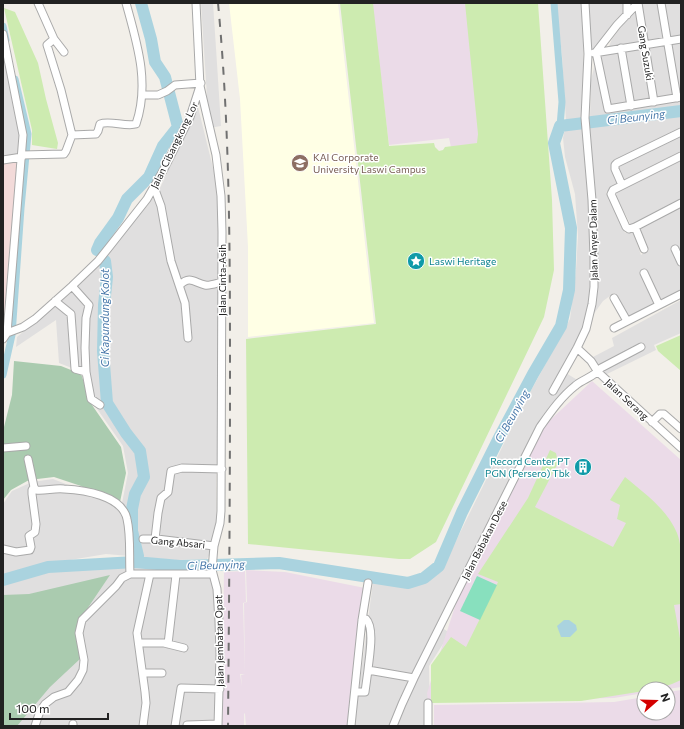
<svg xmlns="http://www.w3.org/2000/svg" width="684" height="729" font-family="Commissioner,sans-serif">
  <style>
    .residential { fill: #e0dfdf }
    .commercial { fill: #f2dad9 }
    .industrial { fill: #ebdbe8 }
    .education { fill: #ffffe5 }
    .grass { fill: #cdebb0 }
    .cemetery { fill: #aacbaf }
    .pitch { fill: #88e0be }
    .water { fill: #aad3df }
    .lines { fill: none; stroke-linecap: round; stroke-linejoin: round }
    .canal { stroke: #aad3df; stroke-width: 7 }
    .river { stroke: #aad3df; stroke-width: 12 }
    .street-casing { stroke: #a9a9a9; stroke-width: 9 }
    .street { stroke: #fff; stroke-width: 7 }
    .rail { stroke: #707070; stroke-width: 2; stroke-dasharray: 8 8; stroke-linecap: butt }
    .labels { text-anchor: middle; stroke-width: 3; stroke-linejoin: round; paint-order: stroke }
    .street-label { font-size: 10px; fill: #222; stroke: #fff }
    .education-label { font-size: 10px; fill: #785e54; stroke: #fff; text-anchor: start }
    .culture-label { font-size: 10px; fill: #0d838f; stroke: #fff; text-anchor: start }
    .water-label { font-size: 11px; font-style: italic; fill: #4a7aab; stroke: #fff }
  </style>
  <rect width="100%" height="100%" fill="#f2efe9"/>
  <path class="residential" d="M201 3H213L216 48 221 126 209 128Z
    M556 3H581L583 20 584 120 566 121 562 55Z
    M589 3H637L597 51 589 49Z
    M642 3H681V39L607 51 612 39 637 6Z
    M681 42V107L590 118 591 80 597 56Z
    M3 48 10 71 24 158 3 160Z
    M197 103 215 176 220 227 218 432 216 482 217 541 207 559 176 560 106 554 64 561 3 575V504L12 491 32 482 53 479 89 493 122 503 128 473 123 446 93 403 82 372 59 363 56 320 16 347 17 337 43 315 147 206 160 188 188 129Z
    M681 115V155L606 192 625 233 632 230 641 255 647 250 637 229 681 207V292L628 319 614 293 603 301 593 315 590 314 594 296 586 127Z
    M584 127 593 254 590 293 586 322 580 339 561 370 579 381 542 422 439 626 450 633 429 666 430 726H354L373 582 408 586 427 581 439 572 446 563 450 553 521 409 570 319 576 270 578 236 575 194 565 157 563 138 565 129Z
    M681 158V201L631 225 613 191Z
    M681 300V333L654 345 656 350 605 375 593 357 614 346 612 338Z
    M136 564 210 567 226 645 225 726H3V580L48 567Z"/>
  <path class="commercial" d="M3 162H19L4 325 3 326Z"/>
  <path class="industrial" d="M372 3H466L480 143 451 147 449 138 389 145Z
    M592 381 681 460V687L668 689H644V693L614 698 428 701 427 693 461 588 546 424Z
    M246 570 285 572 370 589 352 726H246L245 714 244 713V726H222L224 572 245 571 246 602 243 603 245 674H240L242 686 241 675 245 674 244 603 247 602Z
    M681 690V726H434V705L614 702 644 697V713H668V692Z"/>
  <path class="education" d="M229 3H338L374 323 248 337V247L240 99Z"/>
  <path class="grass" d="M340 3H373L389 146 434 143 435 147 439 151 443 150 445 147 477 143 478 134 465 3H538L552 200 554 270 544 317 436 542 410 559H399L248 544 246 339 376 324Z
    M4 8 15 12 38 63 46 99 58 143 57 149 32 145V130Z
    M681 335V371L658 351 656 346Z
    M550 450 556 453 558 463 535 507 613 547 626 523 617 519 620 505 610 500 625 477C644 493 667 509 677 533 684 550 681 584 681 604L674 605 681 644V680C669 686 657 689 644 689V691L581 701 431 703V665L451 637 466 647 498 582 478 574 528 498Z"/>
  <path class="cemetery" d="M14 361 61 366 81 374 92 405 121 447 126 473 120 502 108 501 81 486 54 477 29 480 11 490 3 500V431L12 395Z
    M110 575 83 615 81 658 50 687 17 726H3V595L29 594Z"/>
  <path class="pitch" d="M477 576 497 585 480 620 460 611Z"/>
  <path class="water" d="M564 620H569L576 625 577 630 570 637H561L557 626Z"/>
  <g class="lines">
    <path class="canal" d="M554 3 562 102 560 126
      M3 26 6 40
      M3 375 12 335 21 208 28 134 15 79"/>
    <path class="river" d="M97 250 100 243 118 218 127 199 149 177 163 146 178 127 165 77 155 62 151 39 141 3
      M105 261 107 277 104 305 103 351 107 403 126 433 140 451 144 477 135 494 132 509V531L138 556 135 562
      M3 580 48 567 135 562 180 566 279 563 408 583 424 578 439 566 462 512 500 436 533 374 561 326 569 290 571 228 554 143 560 126 681 111"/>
    <defs>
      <path id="street" d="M196 3 200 86 216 155 221 196 222 232 221 511 220 523 214 546 212 570 217 589 219 621 220 654 218 726
        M627 3V15
        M638 3 617 25 596 52 608 109 681 97
        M638 3 654 102
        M661 3 677 98
        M3 34 23 135 7 333 3 339
        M54 39 64 52
        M621 48 631 106
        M594 53 681 39
        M142 95H158L167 91 175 85 201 83
        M72 135 96 134 98 131 100 124C109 120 126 127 136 124 150 83 137 43 126 3
        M22 155 64 154 66 151 72 135 61 90 47 45 54 39 38 3
        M681 156 613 190 611 194 626 227 629 229 635 227 681 203
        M3 160 22 157
        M622 185 615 169V165L617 163 681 132
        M154 187 161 206 171 261 185 303 188 338
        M635 227 644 249
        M675 249 681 262
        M644 273 659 305
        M180 285C190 275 195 283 205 285 210 286 217 283 222 282
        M72 286 89 305 86 318 85 348 86 372 91 399 100 405
        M614 298 627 321
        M55 301 71 314 75 369 86 372
        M614 328 681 294
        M7 333 23 327 35 319 72 286 98 261 110 246 147 199 164 169 190 117 200 86
        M577 348 591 361 598 372 681 448
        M553 391 577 348 586 329 592 304 594 287V257L592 200 585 118 588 54 585 3
        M652 422 660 414H664L681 429
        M3 448 26 446
        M28 459 34 487 36 490C45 491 54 488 64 489 83 490 122 495 127 519 131 536 129 556 130 574
        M143 539H157L214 546
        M155 539 158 513 161 498 168 492 171 471 182 468 222 469
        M3 549 16 552 30 550 31 547 29 536 35 532 36 524 32 494V490L34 487
        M362 620 366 619C375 628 369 658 368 670
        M139 643H164L184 648
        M168 644 176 575
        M143 673H162
        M355 692H365L368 670 414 678
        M428 703V726
        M187 725 218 724
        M35 726 40 711 45 704 54 697 68 692 78 680 83 670 84 660 79 633 82 620 116 586 122 578 130 574H212
        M73 726V724
        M143 726 146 703 145 692 137 633 150 574
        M175 726 181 688 220 689
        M351 726 362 620 368 583
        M393 726 402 704 414 678 540 427C550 413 561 397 575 386 583 379 594 377 601 368L641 347"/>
    </defs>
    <use href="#street" class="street-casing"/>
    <use href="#street" class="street"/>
    <path class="rail" d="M218 3C230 129 230 255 230 381 230 496 229 611 228 726"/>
  </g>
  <defs>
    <symbol id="university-disc" viewBox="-11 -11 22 22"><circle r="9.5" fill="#8d6e63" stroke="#fff"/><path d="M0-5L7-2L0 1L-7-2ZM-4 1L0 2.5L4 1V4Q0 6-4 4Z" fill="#fff"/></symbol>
    <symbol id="sight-disc" viewBox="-11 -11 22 22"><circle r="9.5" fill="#0f9aa8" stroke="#fff"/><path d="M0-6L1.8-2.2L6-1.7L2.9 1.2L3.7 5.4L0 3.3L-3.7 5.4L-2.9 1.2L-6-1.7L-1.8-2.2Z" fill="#fff"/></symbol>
    <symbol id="building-disc" viewBox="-11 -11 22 22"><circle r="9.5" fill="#0f9aa8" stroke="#fff"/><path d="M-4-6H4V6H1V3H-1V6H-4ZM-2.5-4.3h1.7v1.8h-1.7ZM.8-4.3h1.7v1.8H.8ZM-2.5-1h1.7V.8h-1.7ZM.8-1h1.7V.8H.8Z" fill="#fff"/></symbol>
  </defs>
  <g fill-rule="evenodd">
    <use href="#university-disc" x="290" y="153" width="20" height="20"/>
    <use href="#sight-disc" x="406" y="251" width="20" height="20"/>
    <use href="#building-disc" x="573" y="457" width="20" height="20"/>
  </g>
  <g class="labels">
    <g class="street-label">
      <text transform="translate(646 53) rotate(81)" y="4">Gang Suzuki</text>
      <text transform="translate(174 145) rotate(-64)" y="4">Jalan Cibangkong Lor</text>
      <text transform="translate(593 240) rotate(-91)" y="4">Jalan Anyer Dalam</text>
      <text transform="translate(222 280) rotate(-90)" y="4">Jalan Cinta-Asih</text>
      <text transform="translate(627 399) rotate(43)" y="4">Jalan Serang</text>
      <text transform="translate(484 540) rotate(-63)" y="4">Jalan Babakan Dese</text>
      <text transform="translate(178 542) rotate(5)" y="4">Gang Absari</text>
      <text transform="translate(219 641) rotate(-91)" y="4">Jalan Jembatan Opat</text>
    </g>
    <g class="education-label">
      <text x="313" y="161">KAI Corporate<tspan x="313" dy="12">University Laswi Campus</tspan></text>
    </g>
    <g class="culture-label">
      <text x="429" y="265">Laswi Heritage</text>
      <text x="570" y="465" text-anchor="end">Record Center PT<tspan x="570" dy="12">PGN (Persero) Tbk</tspan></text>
    </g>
    <g class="water-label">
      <text transform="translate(636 117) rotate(-7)" y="4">Ci Beunying</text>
      <text transform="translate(105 318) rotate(-90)" y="4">Ci Kapundung Kolot</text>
      <text transform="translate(512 416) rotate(-61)" y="4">Ci Beunying</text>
      <text transform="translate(216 565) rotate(-2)" y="4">Ci Beunying</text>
    </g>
  </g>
  <rect width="684" height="729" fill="none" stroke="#222222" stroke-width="8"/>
  <g transform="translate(656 701) rotate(70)"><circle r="19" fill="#ffffff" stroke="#a7a7a7"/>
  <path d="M0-3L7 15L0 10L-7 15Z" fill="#d40000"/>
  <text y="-6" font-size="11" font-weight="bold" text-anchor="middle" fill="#222222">N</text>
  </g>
  <path d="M10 713v6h98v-6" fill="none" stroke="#222222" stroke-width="2"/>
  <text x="16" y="713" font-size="12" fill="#222222" stroke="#ffffff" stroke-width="3" paint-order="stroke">100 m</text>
</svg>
